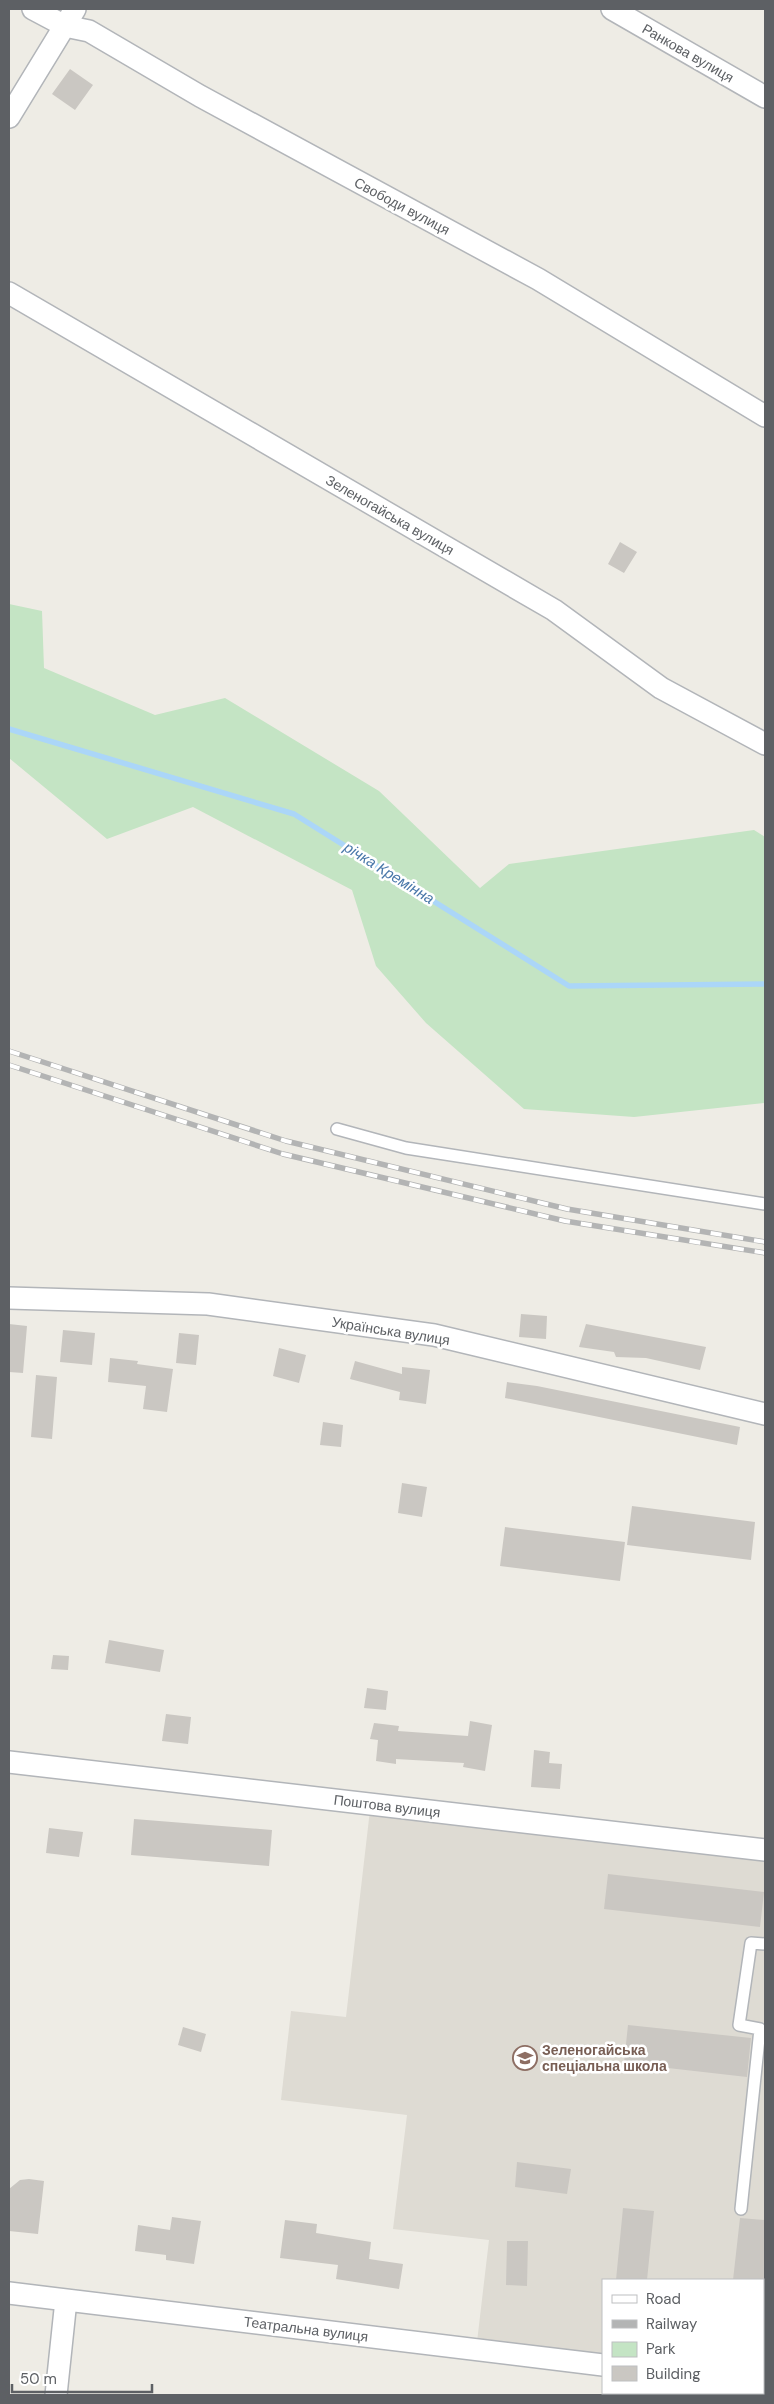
<svg xmlns="http://www.w3.org/2000/svg" width="774" height="2404" font-family="'DM Sans',sans-serif">
  <style>
    .education { fill: #dedbd3 }
    .green { fill: #c4e4c4 }
    .lines { fill: none; stroke-linecap: round; stroke-linejoin: round }
    .stream { stroke: #abd6f8; stroke-width: 5.5 }
    .building { fill: #cac7c2 }
    .service-casing { stroke: #b2b5b9; stroke-width: 14 }
    .minor-casing { stroke: #b2b5b9; stroke-width: 24 }
    .service { stroke: #fff; stroke-width: 11 }
    .minor { stroke: #fff; stroke-width: 21 }
    .rail-casing { stroke: #b3b4b4; stroke-width: 5.5 }
    .rail { stroke: #fff; stroke-width: 4; stroke-dasharray: 11; stroke-linecap: butt }
    .labels { text-anchor: middle; stroke-width: 5; stroke-linejoin: round; paint-order: stroke }
    .street-label { font-size: 14px; fill: #5d6064; stroke: #fff }
    .education-label { font-size: 14px; font-weight: bold; fill: #785e54; stroke: #fff; text-anchor: start }
    .water-label { font-size: 15px; font-style: italic; fill: #4977a9; stroke: #fff }
  </style>
  <rect width="100%" height="100%" fill="#eeece5"/>
  <path class="education" d="M370 1810 765 1856V2377H763V2280H603V2357L477 2342 489 2240 393 2229 407 2115 281 2100 291 2011 346 2017Z"/>
  <path class="green" d="M9 604 42 611 44 668 155 715 225 698 379 791 480 888 509 864 754 830 765 837V1103L634 1117 524 1109 426 1023 376 966 352 890 193 807 107 839 9 758Z"/>
  <g class="lines">
    <path class="stream" d="M9 729 294 814 569 986 765 984"/>
  </g>
  <path class="building" d="M70 69 93 85 75 110 52 94Z
    M620 542 637 552 624 573 608 564Z
    M521 1314 547 1316 546 1339 519 1337Z
    M9 1324 27 1326 23 1373 9 1372Z
    M586 1324 706 1347 700 1370 646 1358 616 1357 614 1352 579 1347Z
    M63 1330 95 1333 92 1365 60 1362Z
    M179 1333 199 1335 196 1365 176 1363Z
    M279 1348 306 1355 299 1383 273 1376Z
    M110 1358 138 1361 137 1364 173 1369 167 1412 143 1409 146 1386 108 1382Z
    M355 1361 402 1374V1367L430 1370 426 1404 399 1400 400 1392 350 1379Z
    M36 1375 57 1377 52 1439 31 1437Z
    M507 1382 537 1386 740 1427 737 1445 505 1398Z
    M323 1422 343 1425 341 1447 320 1445Z
    M402 1483 427 1487 422 1517 398 1513Z
    M632 1506 755 1522 751 1560 627 1545Z
    M505 1527 625 1542 620 1581 500 1566Z
    M109 1640 164 1650 160 1672 105 1663Z
    M53 1655 69 1656 68 1670 51 1669Z
    M367 1688 388 1691 386 1710 364 1708Z
    M166 1714 191 1717 188 1744 162 1741Z
    M470 1721 492 1725 485 1771 463 1767 464 1763 396 1759V1764L376 1761 378 1740 370 1739 374 1723 399 1726 398 1731 468 1736Z
    M534 1750 550 1752 549 1763 562 1764 560 1789 531 1787Z
    M134 1819 272 1830 269 1866 131 1855Z
    M49 1828 83 1832 79 1857 46 1853Z
    M608 1874 764 1892 760 1927 604 1909Z
    M628 2025 751 2038 747 2077 624 2063Z
    M183 2027 206 2034 201 2052 178 2045Z
    M517 2162 571 2169 567 2194 515 2187Z
    M29 2179 44 2181 38 2234 9 2231V2189L20 2180Z
    M623 2208 654 2211 647 2280H616Z
    M172 2217 201 2221 194 2264 166 2260V2255L135 2251 138 2225 170 2230Z
    M740 2218 765 2220V2280H733Z
    M285 2220 317 2224 316 2233 371 2242 369 2259 403 2264 399 2289 336 2279 338 2265 280 2258Z
    M507 2241H528L527 2286 506 2285Z"/>
  <g class="lines">
    <defs>
      <path id="service" d="M337 1129 406 1148 765 1204
        M741 2209 760 2029 739 2025 751 1943 765 1944"/>
      <path id="minor" d="M33 9 65 26 89 31 200 96 538 279 765 416
        M612 9 765 97
        M9 117 75 9
        M9 293 554 610 661 688 765 744
        M9 1298 208 1304 434 1335 765 1414
        M9 1762 765 1850
        M9 2293 603 2365
        M763 2385H765
        M56 2395 66 2300"/>
    </defs>
    <use href="#service" class="service-casing"/>
    <use href="#minor" class="minor-casing"/>
    <use href="#service" class="service"/>
    <use href="#minor" class="minor"/>
    <defs>
      <path id="rail" d="M9 1051 286 1141 567 1209 765 1242
        M9 1065 283 1154 565 1221 765 1253"/>
    </defs>
    <use href="#rail" class="rail-casing"/>
    <use href="#rail" class="rail"/>
  </g>
  <defs>
    <symbol id="school-ring" viewBox="-11 -11 22 22"><circle r="9.5" fill="#fff" stroke="#8d6e63" stroke-width="1.5"/><path d="M0-5L7-2L0 1L-7-2ZM-4 1L0 2.5L4 1V4Q0 6-4 4Z" fill="#8d6e63"/></symbol>
  </defs>
  <g fill-rule="evenodd">
    <use href="#school-ring" x="511" y="2044" width="28" height="28"/>
  </g>
  <g class="labels">
    <g class="street-label">
      <text transform="translate(688 53) rotate(30)" y="5">Ранкова вулиця</text>
      <text transform="translate(402 206) rotate(28)" y="5">Свободи вулиця</text>
      <text transform="translate(390 515) rotate(30)" y="5">Зеленогайська вулиця</text>
      <text transform="translate(391 1331) rotate(9)" y="5">Українська вулиця</text>
      <text transform="translate(387 1806) rotate(7)" y="5">Поштова вулиця</text>
      <text transform="translate(306 2329) rotate(7)" y="5">Театральна вулиця</text>
    </g>
    <g class="education-label">
      <text x="542" y="2055">Зеленогайська<tspan x="542" dy="16">спеціальна школа</tspan></text>
    </g>
    <g class="water-label">
      <text transform="translate(389 873) rotate(32)" y="5">річка Кремінна</text>
    </g>
  </g>
  <rect width="774" height="2404" fill="none" stroke="#5d6064" stroke-width="20"/>
  <rect x="602" y="2279" width="162" height="115" fill="#ffffff" stroke="#bebfc1"/>
  <rect x="612" y="2295" width="25" height="8" fill="#ffffff" stroke="#bebfc1"/>
  <text x="646" y="2304" font-size="15" fill="#5d6064">Road</text>
  <rect x="612" y="2320" width="25" height="8" fill="#b3b4b4" stroke="#bebfc1"/>
  <text x="646" y="2329" font-size="15" fill="#5d6064">Railway</text>
  <rect x="612" y="2342" width="25" height="15" fill="#c4e4c4" stroke="#bebfc1"/>
  <text x="646" y="2354" font-size="15" fill="#5d6064">Park</text>
  <rect x="612" y="2366" width="25" height="15" fill="#cac7c2" stroke="#bebfc1"/>
  <text x="646" y="2379" font-size="15" fill="#5d6064">Building</text>
  <path d="M12 2384v8h140v-8" fill="none" stroke="#5d6064" stroke-width="2.5"/>
  <text x="20" y="2384" font-size="15" fill="#5d6064" stroke="#ffffff" stroke-width="4" paint-order="stroke">50 m</text>
</svg>
